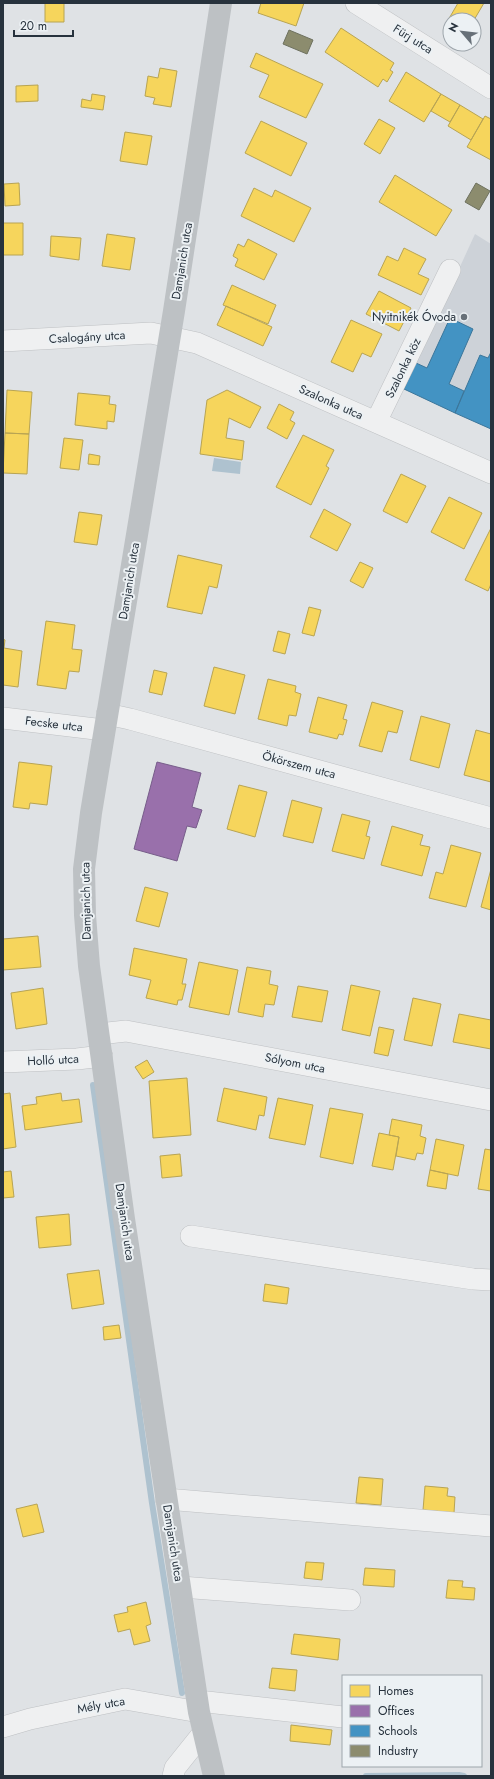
<svg xmlns="http://www.w3.org/2000/svg" width="494" height="1779" font-family="Jost,sans-serif">
  <style>
    .built { fill: #cdd2d8 }
    .water { fill: #aec2cf }
    .homes { fill: #f6d55c; stroke: #b8a453 }
    .offices { fill: #9970ab; stroke: #775d8a }
    .schools { fill: #4393c3; stroke: #3b769b }
    .industry { fill: #8c8c6e; stroke: #6e715f }
    .lines { fill: none; stroke-linecap: round; stroke-linejoin: round }
    .stream { stroke: #aec2cf; stroke-width: 6 }
    .street-casing { stroke: #bec0c3; stroke-width: 22 }
    .street { stroke: #eff0f1; stroke-width: 21 }
    .secondary { stroke: #bdc1c4; stroke-width: 22 }
    .poi-dot { fill: #677078; stroke: #ecf1f4; stroke-width: 1.5 }
    .labels { text-anchor: middle; stroke-width: 4; stroke-linejoin: round; paint-order: stroke }
    .street-label { font-size: 12px; fill: #27323d; stroke: #ecf1f4 }
    .poi-label { font-size: 12px; fill: #27323d; stroke: #ecf1f4; text-anchor: end }
  </style>
  <rect width="100%" height="100%" fill="#dfe2e5"/>
  <path class="built" d="M475 234 491 244V429L404 389Z"/>
  <path class="water" d="M214 458 241 462 240 474 212 471Z"/>
  <path class="homes" d="M45 3H64V22H45Z
    M261 3H304L296 26 258 13Z
    M458 3H484L474 20H450V24L447 22Z
    M341 28 394 63 390 70 393 72 387 82 383 79 378 87 325 52Z
    M256 53 323 84 306 118 259 97 269 75 250 67Z
    M160 68 177 71 171 107 153 104 155 98 145 96 148 76 158 78Z
    M406 72 441 94 424 122 389 101Z
    M38 85V101L16 102V86Z
    M92 94 105 96 103 110 81 107 82 99 91 101Z
    M441 94 460 105 450 122 431 111Z
    M460 105 483 119 471 140 448 126Z
    M485 116 491 119V160L467 147Z
    M379 119 395 128 380 154 364 144Z
    M261 121 307 143 291 176 245 153Z
    M125 132 152 136 147 165 120 161Z
    M395 175 452 210 436 236 379 202Z
    M19 183 20 205 5 206 4 184Z
    M254 188 272 197 275 190 311 208 294 242 241 216Z
    M3 223H23V255H3Z
    M107 234 135 238 130 270 102 266Z
    M51 236 81 238 79 260 50 256Z
    M248 239 277 254 264 280 235 266 238 259 233 256 238 244 244 247Z
    M404 248 426 259 418 274 429 279 421 295 378 275 387 256 398 261Z
    M232 285 276 305 268 324 223 305Z
    M379 291 411 308 399 331 366 314Z
    M226 306 272 327 263 346 217 325Z
    M351 320 382 334 371 357 362 353 353 372 331 362Z
    M7 390 32 392 29 434 5 433Z
    M227 390 261 407 250 428 229 418 226 438 244 441 242 460 200 454 207 400Z
    M78 393 110 396 109 404 116 405 114 422 107 421V429L75 425Z
    M279 404 294 412 290 420 295 423 287 439 267 428Z
    M5 433 29 434 27 474 3 473Z
    M303 435 334 450 326 466 329 468 311 505 276 487Z
    M64 438 83 440 79 470 60 468Z
    M89 454 100 456 99 465 88 464Z
    M401 474 426 486 407 523 383 511Z
    M449 497 482 513 464 549 431 532Z
    M324 509 351 524 337 551 310 537Z
    M79 512 102 515 97 545 74 542Z
    M491 528V584L488 591 465 580Z
    M178 555 222 565 217 588 209 586 202 614 167 607Z
    M360 562 373 568 363 588 350 581Z
    M309 607 321 610 314 636 302 633Z
    M46 621 75 625 72 649 82 650 79 672 69 671 66 689 37 685Z
    M278 631 290 634 285 654 273 651Z
    M3 639 5 640 4 648 22 651 18 687 3 685Z
    M214 667 245 675 235 714 204 706Z
    M154 670 167 673 162 695 149 692Z
    M268 679 296 686 295 692 301 694 296 716 289 715 287 726 258 719Z
    M318 697 347 705 343 719 347 720 343 735 339 734 337 739 309 732Z
    M372 702 403 711 397 733 388 731 382 752 359 746Z
    M421 716 450 724 439 768 410 760Z
    M476 730 491 734V782L464 775Z
    M19 762 52 766 47 805 30 803 29 809 13 807Z
    M239 785 267 792 255 837 227 829Z
    M292 800 322 808 313 843 283 836Z
    M342 814 370 821 366 836 370 837 364 859 332 851Z
    M392 826 423 835 420 845 430 847 422 876 381 865Z
    M451 845 481 853 466 907 429 898 436 872 443 874Z
    M491 869V910L481 907Z
    M145 887 168 893 159 927 136 921Z
    M38 936 41 967 3 970V939Z
    M134 948 187 959 182 984H186L182 1000H178L177 1005 146 998 151 980 129 975Z
    M199 962 238 970 229 1015 189 1007Z
    M247 967 271 971 269 984 278 986 274 1005 265 1004 263 1017 238 1012Z
    M351 985 380 991 370 1036 342 1030Z
    M298 986 328 991 322 1022 292 1017Z
    M43 988 47 1024 16 1029 11 993Z
    M413 998 441 1004 432 1046 404 1040Z
    M459 1014 491 1020V1049L453 1042Z
    M379 1027 394 1030 388 1056 374 1053Z
    M147 1060 154 1072 143 1079 135 1067Z
    M187 1078 191 1135 153 1138 149 1081Z
    M224 1088 267 1097 264 1116 259 1115 256 1130 217 1121Z
    M10 1093 16 1147 3 1149V1094Z
    M61 1093 62 1101 79 1099 82 1122 25 1130 22 1106 37 1104 36 1097Z
    M278 1098 313 1105 305 1145 269 1138Z
    M330 1108 363 1114 353 1164 320 1157Z
    M392 1119 422 1125 420 1136 426 1138 423 1154 417 1153 415 1160 396 1156 399 1137 389 1135Z
    M379 1133 399 1137 393 1170 372 1166Z
    M436 1139 464 1145 458 1176 430 1170Z
    M485 1149 491 1150V1191L478 1189Z
    M180 1154 182 1176 162 1178 160 1156Z
    M430 1170 448 1174 446 1189 427 1186Z
    M11 1171 14 1197 3 1198V1172Z
    M69 1214 71 1245 39 1248 36 1217Z
    M99 1270 104 1304 72 1309 67 1274Z
    M265 1284 289 1288 287 1304 263 1301Z
    M119 1325 121 1338 104 1340 103 1327Z
    M359 1477 383 1479 381 1505 356 1503Z
    M425 1486 448 1488 447 1496 455 1497 454 1513 423 1510Z
    M37 1504 44 1532 23 1537 16 1509Z
    M306 1562 324 1563 322 1580 304 1578Z
    M365 1568 395 1570 394 1587 363 1585Z
    M448 1580 463 1581 462 1587 475 1588 474 1600 446 1598Z
    M146 1602 151 1624 146 1626 150 1641 134 1645 130 1629 118 1632 114 1615 128 1612 127 1607Z
    M294 1634 340 1639 338 1660 291 1654Z
    M272 1668 297 1670 295 1691 269 1688Z
    M291 1725 332 1730 330 1745 290 1741Z"/>
  <path class="offices" d="M157 762 201 773 192 807 202 810 196 828 187 826 177 861 134 849Z"/>
  <path class="schools" d="M450 318 473 329 449 384 464 391 455 413 404 389 416 363 427 368Z
    M491 352V429L455 413 480 355 488 358Z"/>
  <path class="industry" d="M289 30 313 40 307 54 283 44Z
    M476 183 490 191 479 210 465 202Z"/>
  <g class="lines">
    <path class="stream" d="M93 1085 152 1503 182 1693
      M366 1776 459 1775 464 1776"/>
    <defs>
      <path id="street" d="M356 3 491 88
        M3 341 151 333 197 343 491 473
        M376 422 450 270
        M107 714 130 719 491 818
        M3 718 104 730
        M99 1034 126 1031 491 1100
        M3 1062 77 1059 102 1056
        M191 1236 473 1279 491 1280
        M166 1499 491 1526
        M181 1587 350 1600
        M198 1701 343 1717
        M3 1727 30 1719 125 1699 199 1712
        M173 1776 175 1768 203 1733"/>
    </defs>
    <use href="#street" class="street-casing"/>
    <use href="#street" class="street"/>
    <path class="secondary" d="M214 1776 199 1712 124 1219 89 966 85 915 84 869 91 813 174 311 221 3"/>
  </g>
  <circle class="poi-dot" cx="464" cy="317" r="4"/>
  <g class="labels">
    <g class="street-label">
      <text transform="translate(413 39) rotate(32)" y="4">Fürj utca</text>
      <text transform="translate(182 261) rotate(-81)" y="4">Damjanich utca</text>
      <text transform="translate(87 337) rotate(-3)" y="4">Csalogány utca</text>
      <text transform="translate(403 368) rotate(-64)" y="4">Szalonka köz</text>
      <text transform="translate(331 402) rotate(24)" y="4">Szalonka utca</text>
      <text transform="translate(129 581) rotate(-81)" y="4">Damjanich utca</text>
      <text transform="translate(54 724) rotate(7)" y="4">Fecske utca</text>
      <text transform="translate(299 765) rotate(15)" y="4">Ökörszem utca</text>
      <text transform="translate(86 901) rotate(-91)" y="4">Damjanich utca</text>
      <text transform="translate(53 1060) rotate(-3)" y="4">Holló utca</text>
      <text transform="translate(295 1063) rotate(11)" y="4">Sólyom utca</text>
      <text transform="translate(125 1222) rotate(82)" y="4">Damjanich utca</text>
      <text transform="translate(173 1543) rotate(81)" y="4">Damjanich utca</text>
      <text transform="translate(101 1705) rotate(-10)" y="4">Mély utca</text>
    </g>
    <g class="poi-label">
      <text x="456" y="321">Nyitnikék Óvoda</text>
    </g>
  </g>
  <rect width="494" height="1779" fill="none" stroke="#27323d" stroke-width="8"/>
  <rect x="342" y="1675" width="140" height="92" fill="#ecf1f4" stroke="#9da5ab"/>
  <rect x="350" y="1685" width="20" height="12" fill="#f6d55c" stroke="#9da5ab"/>
  <text x="378" y="1695" font-size="12" fill="#27323d">Homes</text>
  <rect x="350" y="1705" width="20" height="12" fill="#9970ab" stroke="#9da5ab"/>
  <text x="378" y="1715" font-size="12" fill="#27323d">Offices</text>
  <rect x="350" y="1725" width="20" height="12" fill="#4393c3" stroke="#9da5ab"/>
  <text x="378" y="1735" font-size="12" fill="#27323d">Schools</text>
  <rect x="350" y="1745" width="20" height="12" fill="#8c8c6e" stroke="#9da5ab"/>
  <text x="378" y="1755" font-size="12" fill="#27323d">Industry</text>
  <g transform="translate(462 32) rotate(298)"><circle r="19" fill="#ecf1f4" stroke="#9da5ab"/>
  <path d="M0-3L7 15L0 10L-7 15Z" fill="#677078"/>
  <text y="-6" font-size="11" font-weight="bold" text-anchor="middle" fill="#27323d">N</text>
  </g>
  <path d="M14 30v6h59v-6" fill="none" stroke="#27323d" stroke-width="2"/>
  <text x="20" y="30" font-size="12" fill="#27323d" stroke="#ecf1f4" stroke-width="3" paint-order="stroke">20 m</text>
</svg>
